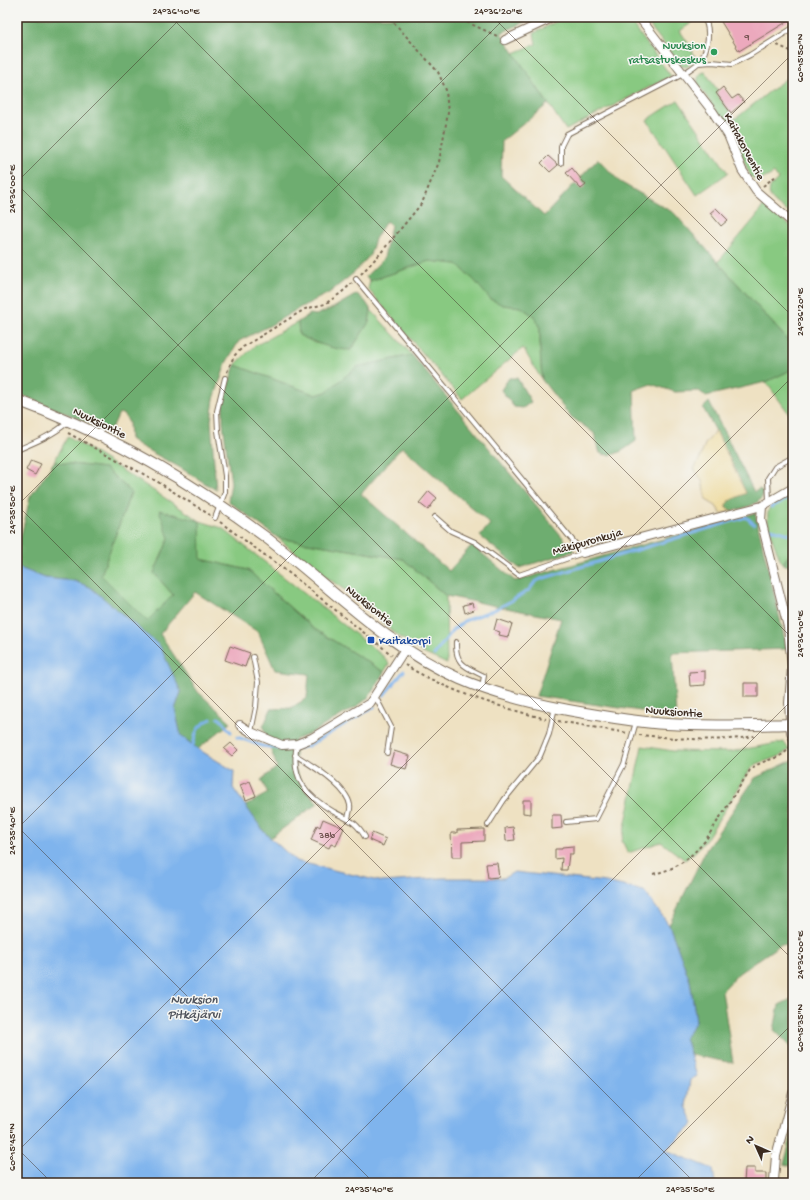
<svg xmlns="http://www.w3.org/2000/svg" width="810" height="1200" font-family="'Gochi Hand',sans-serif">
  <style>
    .green { fill: #88c981; stroke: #627a50 }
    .forest { fill: #6ead6f; stroke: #546c46 }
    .sand { fill: #eeda9e; stroke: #94825e }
    .water { fill: #7fb4ed; stroke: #5d6f86 }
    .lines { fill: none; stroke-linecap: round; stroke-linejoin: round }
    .stream { stroke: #7fb4ed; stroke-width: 3 }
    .building { fill: #eca9bd }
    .service-casing { stroke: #7a6a57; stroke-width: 6 }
    .minor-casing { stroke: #7a6a57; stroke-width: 10 }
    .tertiary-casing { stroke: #7a6a57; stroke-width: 12 }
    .path { stroke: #7a6a57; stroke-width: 2; stroke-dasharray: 3 3; stroke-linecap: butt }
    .service { stroke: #fff; stroke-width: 4 }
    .minor { stroke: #fff; stroke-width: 8 }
    .tertiary { stroke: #fff; stroke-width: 10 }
    .ticks { fill: none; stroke: #3b2a1e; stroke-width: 1; stroke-opacity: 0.45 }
    .leisure-dot { fill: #2e9e5b; stroke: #f6f6f2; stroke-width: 1.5 }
    .transit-dot { fill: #1a4fb4; stroke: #f6f6f2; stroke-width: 1.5 }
    .labels { text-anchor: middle; stroke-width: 3; stroke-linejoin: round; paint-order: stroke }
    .number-label { font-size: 10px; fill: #674a46 }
    .leisure-label { font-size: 12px; fill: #27864d; stroke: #f6f6f2; text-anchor: end }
    .street-label { font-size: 12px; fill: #3b2a1e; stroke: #f6f6f2 }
    .transit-label { font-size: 12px; fill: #164399; stroke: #f6f6f2; text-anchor: start }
    .water-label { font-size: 13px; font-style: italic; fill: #4f535c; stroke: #f6f6f2 }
    .neatline { fill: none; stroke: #3b2a1e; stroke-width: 1.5 }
    .ticks-label { font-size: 10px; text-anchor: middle; fill: #3b2a1e }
  </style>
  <rect width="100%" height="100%" fill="#f6f6f2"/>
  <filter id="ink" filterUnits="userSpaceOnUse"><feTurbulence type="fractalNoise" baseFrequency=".025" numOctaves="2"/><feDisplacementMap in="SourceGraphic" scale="8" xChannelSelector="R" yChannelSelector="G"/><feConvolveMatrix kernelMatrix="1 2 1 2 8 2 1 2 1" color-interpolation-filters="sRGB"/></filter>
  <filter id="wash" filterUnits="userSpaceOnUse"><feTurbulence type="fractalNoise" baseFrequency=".012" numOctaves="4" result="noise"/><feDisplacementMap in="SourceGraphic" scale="16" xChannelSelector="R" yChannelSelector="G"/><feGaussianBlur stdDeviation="0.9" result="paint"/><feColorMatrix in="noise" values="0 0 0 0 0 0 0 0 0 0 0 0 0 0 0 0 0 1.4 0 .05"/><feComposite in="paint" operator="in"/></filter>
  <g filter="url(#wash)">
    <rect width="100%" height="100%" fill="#eee1c2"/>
    <path class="green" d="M565 17H627L671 76 566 130 514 53 536 44 534 33Z
      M643 17C650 17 659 19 666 18 674 17 683 17 692 17L694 21 680 31 690 46 696 59 694 62 686 67 681 66Z
      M705 72 718 91 716 93 735 119 789 76 793 81V216C779 205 757 196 778 179L774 173C766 178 760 182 751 177L733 136 698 84C697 78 699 73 705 72Z
      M678 100 728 173 697 195 647 120Z
      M764 205 793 228V346L718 262 755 218Z
      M429 261 457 264 474 280 503 305 521 307 535 317 540 328V349L542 380 523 348 462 399 368 289 370 281Z
      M371 310 412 355 357 367 326 392 316 395 235 365 253 347 298 322 299 335 315 343 351 350 369 322Z
      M793 369V419L766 382Z
      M68 436 142 483 200 521 222 528 383 656 389 664 384 672 313 628 248 570 201 559 160 510 169 538 154 573 173 595 147 621 101 575 131 492 105 468 54 462Z
      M793 493V550L782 564C777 551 761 517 771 505 776 499 786 496 793 493Z
      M278 538 403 559 446 596 447 664 423 653 400 637 386 626 377 614 352 594 342 588 322 574Z
      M784 742 789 750 778 757 756 764 750 770 705 841 696 851 685 860 661 842 628 853 622 841 642 746 673 751 729 752Z"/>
    <path class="forest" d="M17 17H532L533 18 501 33 548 104 502 141 501 176 544 216 598 159 620 182 674 213 793 346V369L766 382 706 396 699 391 675 392 651 384 634 390 636 441C625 449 614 459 600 453L594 433 570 416 542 380 540 349V328L535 317 521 307 503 305 490 299 474 280 457 264 429 261 370 281 366 276 384 258 391 225 386 221 375 239 370 255 355 272 329 293 301 307 269 326 239 341 226 363 214 399 211 421 216 490 179 467 140 446 130 439 129 423 125 415 119 413 113 426 106 430 17 393Z
      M357 294 365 301 371 310 369 322 351 350C332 350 316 343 299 335L298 322 310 314 316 315 333 308Z
      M412 355 574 551 519 568 480 536 490 524 402 447 361 494 449 571 472 545 515 581 755 513 787 649 672 653 676 716 536 696 561 619 446 596 403 559 278 538 228 501 231 483 223 423V400L235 365 316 395 326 392 357 367Z
      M509 378H517L531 402 523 408 514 407 501 390Z
      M709 402 754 492 760 489 763 494C761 505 742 508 733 511L726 508V505L729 501 746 493 716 431 703 408Z
      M54 462 105 468 131 492 101 575 147 621 173 595 154 573 169 538 159 510 200 521 201 559 248 570 313 628 384 672 376 686 367 699 356 707 311 733 295 740V769L303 787 318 803 270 838 264 832 245 806 268 793 261 780 277 767 263 727 271 709 291 708 307 698 309 674 275 670 258 632 195 592 160 634 198 692 231 722 198 749 181 736 175 709 181 692 108 604 90 587 74 581 45 578 17 567V554L30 497Z
      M793 550V567L782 564Z
      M793 760V945L781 944 739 973 722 991 733 1063 691 1055 685 1038 696 1021 690 981 669 925 706 850 755 778Z
      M793 998V1049L774 1030 779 1005Z
      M793 1131V1167L784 1164Z"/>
    <path class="sand" d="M716 431 746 493 729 501 726 505V508L733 511 721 514 716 506 706 500 702 480 694 469 701 456 705 444Z"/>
    <path class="water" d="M17 567 45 578 74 581 90 587 160 646 181 692 175 709 181 736 198 749 234 771 233 788 264 832 296 861 383 882 442 878H504L514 872 606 882 644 891 669 925 690 981 696 1021 685 1038 697 1076 690 1080 686 1106 694 1123 666 1150 713 1169 715 1183H17Z"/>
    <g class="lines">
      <path class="stream" d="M771 507 793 497
        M771 529 793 535
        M434 655 453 630 464 621 496 609 513 600 529 590 535 582 541 579 746 517 754 524
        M384 695 404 671
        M218 718C224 720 226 728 231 732
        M237 737 262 746 283 749
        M193 745C196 731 197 726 211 719
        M299 748 308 746 374 707"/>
    </g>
    <g id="blocks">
      <path class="building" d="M725 17H793V18L739 51 720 20Z
        M723 87 732 99 738 95 744 102 731 113 716 93Z
        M548 156 558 165 550 172 541 163Z
        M572 168 586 185 581 189 566 173Z
        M716 208 728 220 721 226 710 213Z
        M31 460 41 464 35 475 26 470Z
        M429 491 437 498 428 510 419 503Z
        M472 603 474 610 465 613 463 605Z
        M497 619 512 624 508 637 499 635 500 632 494 630Z
        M230 646 250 653 245 667 225 660Z
        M705 671V685L690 686 689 672Z
        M744 683H758V697H744Z
        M231 743 238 750 232 756 224 749Z
        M394 751 410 756 406 769 390 764Z
        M250 781 256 796 246 800 240 785Z
        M523 800H531V814L523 813Z
        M552 815H561L562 828 552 829Z
        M323 819 344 828 336 846 331 844 329 848 311 840 317 825 320 827Z
        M513 827 515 840 506 841 505 828Z
        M484 829V841L462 842V857H452L451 833H457V830Z
        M372 833 386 839 383 846 369 840Z
        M573 846V854H569L567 870H561L562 858 555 859V849H562V847Z
        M497 863 499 877 488 878 486 864Z
        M745 1168H755V1173H766V1183H744Z"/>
    </g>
  </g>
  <g filter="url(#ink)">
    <use href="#blocks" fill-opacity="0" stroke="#7a6a57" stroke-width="1"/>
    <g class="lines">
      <defs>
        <path id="service" d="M698 63 712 62 732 64 750 55 793 28
          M561 163V146L567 134 683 74C688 70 695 67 699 62 708 51 712 28 703 17
          M356 279 583 553 519 575 475 542 451 531 435 517
          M17 450C36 442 53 435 68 422
          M769 501 768 478 775 467 793 457
          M215 518 225 492V476L218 431 217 411 225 378
          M456 642C455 665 466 667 484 676L482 687
          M375 696 391 727 387 753
          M251 732 256 707 258 682 253 657
          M297 744C290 778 306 796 334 812 349 820 356 821 365 837
          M295 755C310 764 347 786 350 805 351 809 349 814 348 818
          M566 822 596 819 624 764 636 722
          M488 825 504 800 540 756 549 734 555 707"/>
        <path id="minor" d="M639 17 713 112 728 135 742 170 756 191 793 223
          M505 40 554 17
          M793 488 762 506 761 520 788 627 792 667 789 703 791 732 793 738
          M583 553 762 506
          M240 725 251 732 282 745 297 744 312 738 370 703 405 649
          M774 1180 776 1156 793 1093"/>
        <path id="tertiary" d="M17 400C104 432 190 481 264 536 328 584 385 646 460 679 494 694 532 703 568 710 601 716 634 722 667 724 709 727 751 725 793 724"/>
      </defs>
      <use href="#service" class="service-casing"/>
      <use href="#minor" class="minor-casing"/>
      <use href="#tertiary" class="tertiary-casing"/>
      <path class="path" d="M456 17 497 36
        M777 45 793 52
        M763 186 776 176
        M361 274 379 255 422 203 439 162 448 113 446 90 438 72 389 17
        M227 372 234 356 243 347 305 309 325 304 341 293 352 283
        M68 433 158 482 210 515
        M220 522 289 573 392 655
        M405 665C449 692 497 706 546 719
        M558 721 627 733
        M639 735C677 738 717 743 754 736
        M653 874C677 869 689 859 705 841L750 770C763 757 782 762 791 745"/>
      <use href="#service" class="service"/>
      <use href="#minor" class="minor"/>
      <use href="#tertiary" class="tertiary"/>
    </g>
  </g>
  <path class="ticks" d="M171 17 793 639M493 17 793 317M17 182 182 17M17 184 793 960M17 505 695 1183M17 506 506 17M17 826 374 1183M17 829 793 53M17 1148 52 1183M17 1152 793 376M309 1183 793 699M633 1183 793 1023"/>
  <circle class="leisure-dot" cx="714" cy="52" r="4"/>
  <rect class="transit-dot" x="367" y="636" width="8" height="8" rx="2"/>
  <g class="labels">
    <g class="number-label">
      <text x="747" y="40">9</text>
      <text x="327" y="838">38b</text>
    </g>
    <g class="leisure-label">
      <text x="706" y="49">Nuuksion<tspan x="706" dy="14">ratsastuskeskus</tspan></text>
    </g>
    <g class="street-label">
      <text transform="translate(745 146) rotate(62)" y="4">Kaitakorventie</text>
      <text transform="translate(100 422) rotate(26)" y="4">Nuuksiontie</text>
      <text transform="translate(587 541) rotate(-16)" y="4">Mäkipuronkuja</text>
      <text transform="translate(370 605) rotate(39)" y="4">Nuuksiontie</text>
      <text transform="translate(674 711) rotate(4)" y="4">Nuuksiontie</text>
    </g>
    <g class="transit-label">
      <text x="379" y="644">Kaitakorpi</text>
    </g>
    <g class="water-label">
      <text x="194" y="1003">Nuuksion<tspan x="194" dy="15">Pitkäjärvi</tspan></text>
    </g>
  </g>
  <rect width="810" height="1200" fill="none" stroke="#f6f6f2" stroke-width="44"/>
  <g transform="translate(756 1146) rotate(315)" stroke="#f6f6f2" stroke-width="3" paint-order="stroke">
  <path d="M0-3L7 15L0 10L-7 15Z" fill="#3b2a1e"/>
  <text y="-6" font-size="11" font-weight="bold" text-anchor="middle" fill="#3b2a1e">N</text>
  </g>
  <rect x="22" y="22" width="766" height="1156" class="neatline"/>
  <g class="ticks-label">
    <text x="176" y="14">24°36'10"E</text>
    <text x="498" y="14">24°36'20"E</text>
    <text transform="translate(799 58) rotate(-90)" y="4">60°15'50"N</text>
    <text transform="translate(11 189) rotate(-90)" y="4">24°36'00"E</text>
    <text transform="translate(799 312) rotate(-90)" y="4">24°36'20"E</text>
    <text transform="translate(11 510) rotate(-90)" y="4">24°35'50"E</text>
    <text transform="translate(799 634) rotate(-90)" y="4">24°36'10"E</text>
    <text transform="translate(11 831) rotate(-90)" y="4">24°35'40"E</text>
    <text transform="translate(799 955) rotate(-90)" y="4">24°36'00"E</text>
    <text transform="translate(799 1028) rotate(-90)" y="4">60°15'35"N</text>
    <text transform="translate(11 1147) rotate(-90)" y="4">60°15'45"N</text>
    <text x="369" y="1192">24°35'40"E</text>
    <text x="690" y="1192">24°35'50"E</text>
  </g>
</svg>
